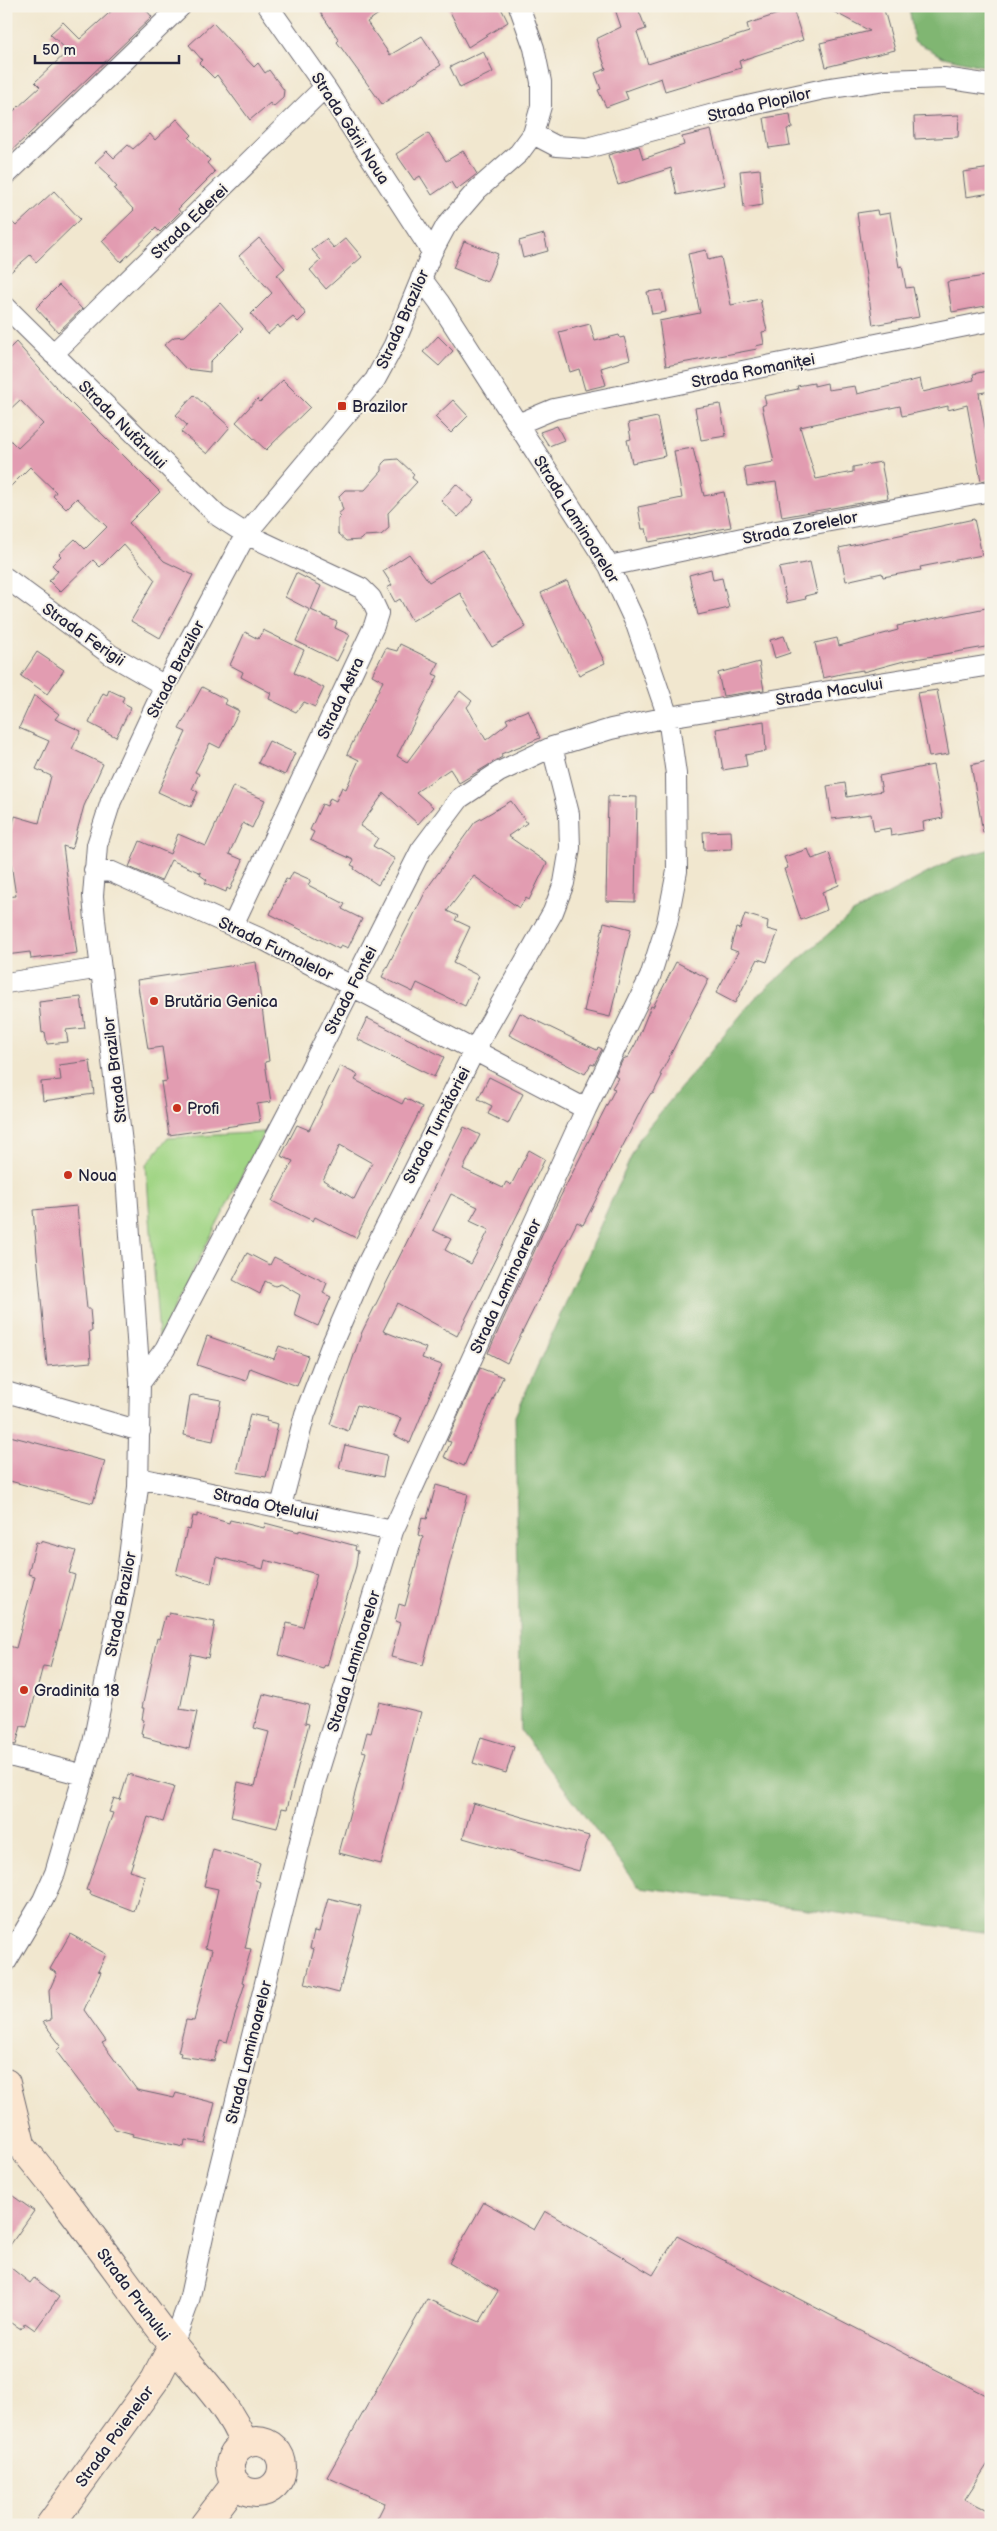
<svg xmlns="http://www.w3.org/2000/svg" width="997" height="2531" font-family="'Balsamiq Sans',sans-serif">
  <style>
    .green { fill: #a1d585; stroke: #627c60 }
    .forest { fill: #80b672; stroke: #516c56 }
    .building { fill: #e29cb1; fill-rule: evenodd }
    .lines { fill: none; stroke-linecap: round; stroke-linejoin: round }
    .street-casing { stroke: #6a676f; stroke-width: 22 }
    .secondary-casing { stroke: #6a676f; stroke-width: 30 }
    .street { stroke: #fff; stroke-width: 20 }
    .secondary { stroke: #fbe5cf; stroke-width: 28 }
    .poi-dot { fill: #c8321e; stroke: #f7f3e8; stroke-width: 2 }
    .labels { text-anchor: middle; stroke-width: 4; stroke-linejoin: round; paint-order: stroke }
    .street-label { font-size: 16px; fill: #22223b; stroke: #f7f3e8 }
    .poi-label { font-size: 16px; fill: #22223b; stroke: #f7f3e8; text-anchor: start }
  </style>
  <rect width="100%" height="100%" fill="#f7f3e8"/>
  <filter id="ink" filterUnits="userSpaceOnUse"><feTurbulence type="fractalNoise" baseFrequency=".02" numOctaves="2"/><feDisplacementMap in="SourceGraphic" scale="10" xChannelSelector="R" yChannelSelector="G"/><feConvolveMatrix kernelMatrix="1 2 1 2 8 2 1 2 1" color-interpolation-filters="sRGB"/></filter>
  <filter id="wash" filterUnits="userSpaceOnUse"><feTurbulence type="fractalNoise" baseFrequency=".0096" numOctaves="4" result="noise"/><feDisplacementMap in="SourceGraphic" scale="20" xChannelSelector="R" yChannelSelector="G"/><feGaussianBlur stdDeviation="1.12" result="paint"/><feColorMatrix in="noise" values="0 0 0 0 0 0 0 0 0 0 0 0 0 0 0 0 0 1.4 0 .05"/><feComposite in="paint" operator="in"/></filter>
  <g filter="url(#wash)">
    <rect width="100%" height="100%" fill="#f1e7cf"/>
    <path class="green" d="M264 1132 159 1337 146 1165 168 1138Z"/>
    <path class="forest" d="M909 6H991V68L943 57 914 41Z
      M991 849V1933L639 1887 521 1731 515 1416 640 1137 755 998 851 914 954 859Z"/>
    <g id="blocks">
      <path class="building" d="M117 6H143L152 17 6 156V118L40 87 35 82 68 51 50 34 63 22 80 39Z
        M316 6H390L367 22 390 55 422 36 441 65 382 104 337 42 339 40Z
        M447 6H500L508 22 468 47Z
        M614 6H637L646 29 637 32 648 64 749 32 747 24 793 9 803 40 739 61 741 68 665 91 661 78 625 91 628 99 606 107 598 90 601 89 595 73 606 69 596 39 621 27Z
        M823 6H883L895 50 826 67 820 43 870 31Z
        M213 23 254 67 258 63 265 73 269 70 284 90 283 98 273 107 270 103 250 120 217 75 214 78 199 63 202 60 189 45Z
        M483 51 493 72 460 88 450 67Z
        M790 114 792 128 787 129 790 145 769 148 764 118Z
        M959 115 958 137 915 139 914 117Z
        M177 119 192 135 189 138 210 160 207 163 215 172 178 209 180 212 160 232 156 228 121 262 102 241 134 210 114 189 117 187 108 177 110 176 95 162 107 151 114 158 128 145 133 149 150 134 155 140Z
        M711 130 725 185 677 195 671 168 618 185 608 155 639 146 643 159 684 145 682 137Z
        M428 133 446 161 463 151 477 174 456 190 451 182 432 195 420 176 414 180 396 154Z
        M991 168V193L966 197 963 172Z
        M760 169 763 205 744 208 740 171Z
        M54 191 80 219 36 262 30 255 6 276V216L16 226Z
        M877 210 878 215 890 213 899 267 902 266 906 288 913 287 919 317 873 325 857 213Z
        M544 234 548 251 523 258 519 241Z
        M259 238 285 268 277 275 306 314 298 322 293 317 280 328 278 325 268 334 251 314 272 293 239 256Z
        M346 238 362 257 326 289 310 270 321 260 312 250 326 239 334 248Z
        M464 241 498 254 487 282 453 268Z
        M706 250 708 260 721 257 731 305 760 299 767 331 762 332 764 344 756 346 757 349 666 366 659 321 700 313 688 254Z
        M991 275V305L952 312 947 282Z
        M59 285 82 309 58 332 36 308Z
        M662 290 666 312 652 314 647 292Z
        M220 303 243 329 210 362V372L186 369 164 345 174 337 185 336Z
        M590 324 595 341 619 335 620 338 624 337 630 359 601 368 606 385 585 390 579 369 570 372 559 332Z
        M438 336 453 351 439 366 423 352Z
        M16 342 63 395 160 492 129 523 164 561 193 575 160 638 131 621 155 580 123 544 100 567 93 560 60 592 49 581 58 571 52 565 61 556 59 554 75 539 85 549 107 527 77 498 66 509 53 496 56 492 30 467 6 491V436L18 448 43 424 20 400 6 413V352Z
        M991 370V391L979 393 988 444 991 443V479L981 481 967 405 948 410V406L902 416 900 406 800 427 816 479 853 472V467L881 462 888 498 782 517 776 482 747 486 744 467 774 462 762 406 766 404 764 396 798 389 797 386 814 383V386L827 383 828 390 855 386 857 394 920 379 923 392 974 380 973 374Z
        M283 380 310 407 266 450 236 422 257 399 260 402Z
        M194 395 230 427 207 454 181 432 187 425 176 415Z
        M453 400 468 416 451 433 435 417Z
        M720 404 726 436 701 440 695 408Z
        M657 417 665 456 632 463 627 440 631 439 628 423Z
        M557 426 564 440 549 446 540 432Z
        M693 448 704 496 724 492 731 527 649 542 646 529H642L638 507 682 498 674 451Z
        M398 459 414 474 412 478 417 482 388 513 389 528 381 535 364 536 360 540 346 541 338 534V519L341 516 338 514 343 510 339 496 345 490H365L382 471V464L386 460Z
        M456 484 474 500 458 517 441 501Z
        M974 519 982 555 920 567 921 570 883 577 882 573 846 581 839 548Z
        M482 551 526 627 492 647 460 593 412 621 400 599 395 602 387 588 392 585 383 571 409 554 429 582Z
        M810 562 817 593 805 596 806 599 787 603 779 568Z
        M711 569 713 580 722 578 729 608 698 615 689 575Z
        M296 573 321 586 311 610 337 622 335 628 350 635 337 661 296 641 310 610 285 597Z
        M567 581 605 663 579 675 541 593Z
        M991 607V646L904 661 863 672V670L845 673 823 678 815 643 837 638 839 646 898 630 897 626Z
        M263 630 304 650 294 673 324 688 315 707 304 702 296 712 269 699 271 693 241 677 243 672 230 665 245 632 258 639Z
        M784 636 790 653 775 658 770 640Z
        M400 644 439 663 433 674 438 676 397 756 407 762 460 691 472 701 467 707 486 740 508 723 506 719 528 710 540 738 501 754 502 757 459 783 450 769 416 792 433 807 418 824 384 793 360 826 378 838 373 846 395 859 378 885 354 869 355 867 351 865 354 860 310 840 314 832 310 830 322 804 327 806 330 798 336 801 342 787 346 789 359 760 347 754 383 681 372 675 386 648 397 651Z
        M37 652 64 670 47 694 21 676Z
        M759 662 764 690 723 696 718 673Z
        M202 687 227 700 225 704 239 711 220 748 210 743 195 772 199 774 192 789 198 792 191 807 158 792 186 732 179 729Z
        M109 690 124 697 122 702 131 707 116 737 89 723 103 693 107 695Z
        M937 690 949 754 929 757 917 693Z
        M34 695 59 714 55 719 81 731 72 749 103 764 84 806 72 849 63 846 77 953 31 959 30 952 6 955V897L16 896 8 844 15 816 39 823 51 776 36 769 49 741 19 728Z
        M764 721 766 751 745 755 747 766 723 770 716 729Z
        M269 741 295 753 285 775 258 763Z
        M987 761 991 782V831L983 832 971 765Z
        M933 765 943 818 923 822 924 830 891 836 890 828 874 831 871 814 832 819 827 786 845 783 847 797 882 791 879 776Z
        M233 786 265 800 252 828 243 823 229 854 243 860 230 890 227 888 226 892 205 883 207 880 200 875 201 873 171 860 161 881 129 867 140 841 170 854 178 834 206 846Z
        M608 796 637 797 635 902 606 901Z
        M511 801 527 823 508 836 547 863 529 900 526 898 519 908 474 876 447 911 458 916 455 920 470 927 453 963 479 976 465 1006 417 983 413 992 382 977 428 887 475 822Z
        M731 831 732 849 704 850 703 832Z
        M808 849 812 859 829 853 839 885 822 892 827 910 801 920 784 869 788 868 784 857Z
        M293 872 311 880 308 885 345 904 342 909 362 919 348 948 341 945 339 949 270 914 286 879 289 880Z
        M745 914 768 921 767 929 778 932 767 962 758 959 735 1003 716 993 738 952 730 949 736 928 740 929Z
        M604 922 631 929 610 1017 584 1011Z
        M256 962 269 1061 265 1062 271 1102 257 1104 260 1122 169 1135 161 1082 167 1081 162 1047 148 1049 137 980Z
        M676 962 709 979 660 1075 662 1076 653 1094 651 1093 644 1104 583 1225 577 1222 507 1363 488 1353 549 1219 615 1089 612 1088 618 1078 615 1076 623 1059 628 1057 636 1043 651 1006 653 1007Z
        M81 997 85 1028 66 1030 68 1042 47 1044 45 1032 42 1033 39 1002Z
        M520 1013 597 1050 598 1047 602 1049 594 1065 591 1064 585 1074 509 1035Z
        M367 1018 444 1057 434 1077 357 1039Z
        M90 1061 94 1094 43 1101 41 1082 61 1080 59 1065Z
        M340 1066 358 1075 355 1080 402 1104 405 1098 422 1107 356 1238 315 1217 313 1221 272 1201 293 1161 281 1156 297 1125 309 1130ZM340 1145 372 1163 354 1199 323 1180Z
        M489 1077 523 1094 508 1124 488 1114 492 1106 478 1099Z
        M464 1127 480 1135 463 1169 503 1188 506 1182 511 1185 529 1150 545 1159 457 1336 397 1303 383 1331 426 1348 422 1358 442 1365 410 1443 394 1435 401 1418 357 1405 348 1431 330 1424 362 1332ZM451 1194 478 1207 470 1221 489 1230 471 1264 445 1250 451 1239 433 1230Z
        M77 1206 87 1309H90L92 1331H89L91 1362 47 1366 33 1210Z
        M247 1253 270 1265 274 1257 327 1283 323 1293 331 1297 318 1326 294 1315 300 1295 281 1284 275 1286 265 1281 260 1294 233 1280Z
        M207 1336 274 1359 279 1346 308 1356 297 1386 250 1368 246 1381 197 1365Z
        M480 1368 503 1377 464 1466 444 1457 451 1442 447 1441Z
        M193 1395 221 1400 213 1441 184 1435 190 1396Z
        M250 1414 267 1418 266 1421 278 1424 266 1477 237 1472Z
        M6 1435 105 1461 93 1503 6 1480Z
        M345 1445 387 1455 383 1477 339 1468Z
        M436 1485 468 1494 423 1665 391 1657 400 1623 395 1621 399 1604 405 1606 423 1537 418 1535 422 1518 427 1519Z
        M197 1514 229 1523 230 1520 264 1528 265 1523 299 1532V1530L356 1546 355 1550 358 1551 356 1566 327 1666 325 1665 323 1668 279 1655 287 1623 303 1627 317 1574 265 1560 263 1569 216 1557 211 1584 176 1574 187 1529 190 1530 193 1516 197 1517Z
        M41 1541 76 1551 69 1573 75 1575 50 1667 43 1666 27 1727 21 1726 16 1745 6 1743V1658L9 1646 16 1648 35 1576 28 1574 36 1542 41 1543Z
        M169 1613 215 1622 208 1658 191 1654 186 1680 180 1709 197 1712 189 1749 143 1737 144 1734 141 1733 144 1720 142 1719 144 1708H142L157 1638 159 1639 165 1616 168 1617Z
        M263 1694 309 1705 305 1723 309 1724 287 1809 282 1808 277 1828 231 1817 238 1782 255 1786 269 1732 254 1728Z
        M379 1702 421 1712 381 1864 339 1853 366 1752 362 1751 367 1732 371 1733Z
        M481 1737 514 1747 506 1773 473 1763Z
        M128 1774 174 1787 163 1822 148 1817 130 1871 145 1876 134 1911 90 1894 91 1891 86 1890 113 1813 109 1812 114 1798 120 1800Z
        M473 1803 589 1836 579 1871 463 1838Z
        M213 1849 260 1863 255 1880 260 1882 245 1948 251 1949 242 1982 245 1983 227 2042 220 2040 214 2061 180 2056 181 2053 178 2052 186 2020 194 2021 212 1950 205 1948 218 1889 204 1886Z
        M328 1898 361 1906 339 1993 305 1984 314 1949 310 1948 314 1931 319 1932Z
        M70 1934 106 1954 98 1971 101 1972 84 2010 106 2041 102 2043 137 2090 174 2098 176 2093 215 2103 205 2143 185 2140 184 2147 132 2136 133 2134 115 2129 56 2051 61 2046 43 2022 51 2020 49 1991 57 1973 50 1969Z
        M6 2191 34 2211 6 2251Z
        M484 2202 534 2230 545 2211 653 2275 677 2236 991 2398V2459L965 2499 991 2512V2525H374L385 2503 327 2477 427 2299 480 2322 498 2291 449 2263Z
        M6 2264 30 2283 34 2278 59 2297 35 2330 25 2323 21 2329 6 2319Z"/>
    </g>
  </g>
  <g filter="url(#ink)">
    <use href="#blocks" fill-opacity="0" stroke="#6a676f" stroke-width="1"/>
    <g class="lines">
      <defs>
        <path id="street" d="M268 6 325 87 432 252
          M533 134 556 146 587 148 725 111 824 89 885 80 944 78 991 85
          M6 175 181 6
          M6 307 218 516 246 534 361 588 371 598 378 613 374 626 233 925
          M53 354 325 87
          M518 424 554 409 991 321
          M609 566 771 532 991 491
          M6 578 111 655 165 686
          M94 870 112 872 266 941 586 1109
          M6 983 101 968
          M140 1383 165 1349 291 1107 421 850 460 798 499 772 552 747 611 729 668 717 991 665
          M6 1392 140 1431
          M139 1478 393 1531
          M281 1506 305 1414 331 1346 365 1268 475 1049 553 912 564 883 570 848 569 814 552 747
          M6 1755 84 1775
          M6 1962 43 1900 55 1873 93 1743 126 1580 138 1487 140 1383 126 1176 95 920 93 896 97 845 111 801 165 686 246 534 375 380 394 345 432 252 446 226 477 190 519 153 533 134 541 106V82L534 48 519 6
          M173 2345 189 2301 206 2222 313 1789 393 1531 586 1109 650 977 667 923 677 871 676 774 668 717 636 624 609 566 439 302 421 278"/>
        <path id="secondary" d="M6 2083 21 2144
          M6 2128C64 2195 115 2269 169 2340 195 2373 229 2404 244 2444
          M230 2467a26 26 0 1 1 52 0a26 26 0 1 1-52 0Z
          M50 2525 155 2380 173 2345
          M204 2525 236 2483"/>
      </defs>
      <use href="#street" class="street-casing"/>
      <use href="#secondary" class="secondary-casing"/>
      <use href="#street" class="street"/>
      <use href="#secondary" class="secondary"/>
    </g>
  </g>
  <g class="poi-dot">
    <rect x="337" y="401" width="10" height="10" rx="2.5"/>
    <circle cx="154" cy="1001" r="5"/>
    <circle cx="177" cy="1108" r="5"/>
    <circle cx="68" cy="1175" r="5"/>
    <circle cx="24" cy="1690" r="5"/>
  </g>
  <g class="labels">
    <g class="street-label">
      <text transform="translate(759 104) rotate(-13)" y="6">Strada Plopilor</text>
      <text transform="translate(351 128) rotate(57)" y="6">Strada Gării Noua</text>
      <text transform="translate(189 221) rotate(-44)" y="6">Strada Ederei</text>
      <text transform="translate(402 319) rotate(-66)" y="6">Strada Brazilor</text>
      <text transform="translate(753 370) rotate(-11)" y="6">Strada Romaniței</text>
      <text transform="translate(123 424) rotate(45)" y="6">Strada Nufărului</text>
      <text transform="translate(577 519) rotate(58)" y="6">Strada Laminoarelor</text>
      <text transform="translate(800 527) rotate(-11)" y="6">Strada Zorelelor</text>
      <text transform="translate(84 634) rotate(35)" y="6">Strada Ferigii</text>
      <text transform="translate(175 669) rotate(-63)" y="6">Strada Brazilor</text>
      <text transform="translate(829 691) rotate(-9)" y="6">Strada Macului</text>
      <text transform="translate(340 698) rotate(-65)" y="6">Strada Astra</text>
      <text transform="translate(276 948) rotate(26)" y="6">Strada Furnalelor</text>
      <text transform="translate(350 990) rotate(-63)" y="6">Strada Fontei</text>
      <text transform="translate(114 1070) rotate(-97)" y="6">Strada Brazilor</text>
      <text transform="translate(436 1125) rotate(-63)" y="6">Strada Turnătoriei</text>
      <text transform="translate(505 1286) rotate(-65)" y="6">Strada Laminoarelor</text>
      <text transform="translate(266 1504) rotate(12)" y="6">Strada Oțelului</text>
      <text transform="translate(120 1604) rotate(-79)" y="6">Strada Brazilor</text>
      <text transform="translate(353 1661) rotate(-73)" y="6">Strada Laminoarelor</text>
      <text transform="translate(248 2052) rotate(-76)" y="6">Strada Laminoarelor</text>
      <text transform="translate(134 2294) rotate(53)" y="6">Strada Prunului</text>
      <text transform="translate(114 2436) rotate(-54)" y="6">Strada Poienelor</text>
    </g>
    <g class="poi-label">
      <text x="352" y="412">Brazilor</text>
      <text x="164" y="1007">Brutăria Genica</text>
      <text x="187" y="1114">Profi</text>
      <text x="78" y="1181">Noua</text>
      <text x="34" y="1696">Gradinita 18</text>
    </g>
  </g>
  <rect width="997" height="2531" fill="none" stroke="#f7f3e8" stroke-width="25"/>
  <path d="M35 55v8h144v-8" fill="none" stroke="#22223b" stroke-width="2.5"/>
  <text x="42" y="55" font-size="15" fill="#22223b" stroke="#f7f3e8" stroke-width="4" paint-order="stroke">50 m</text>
</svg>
